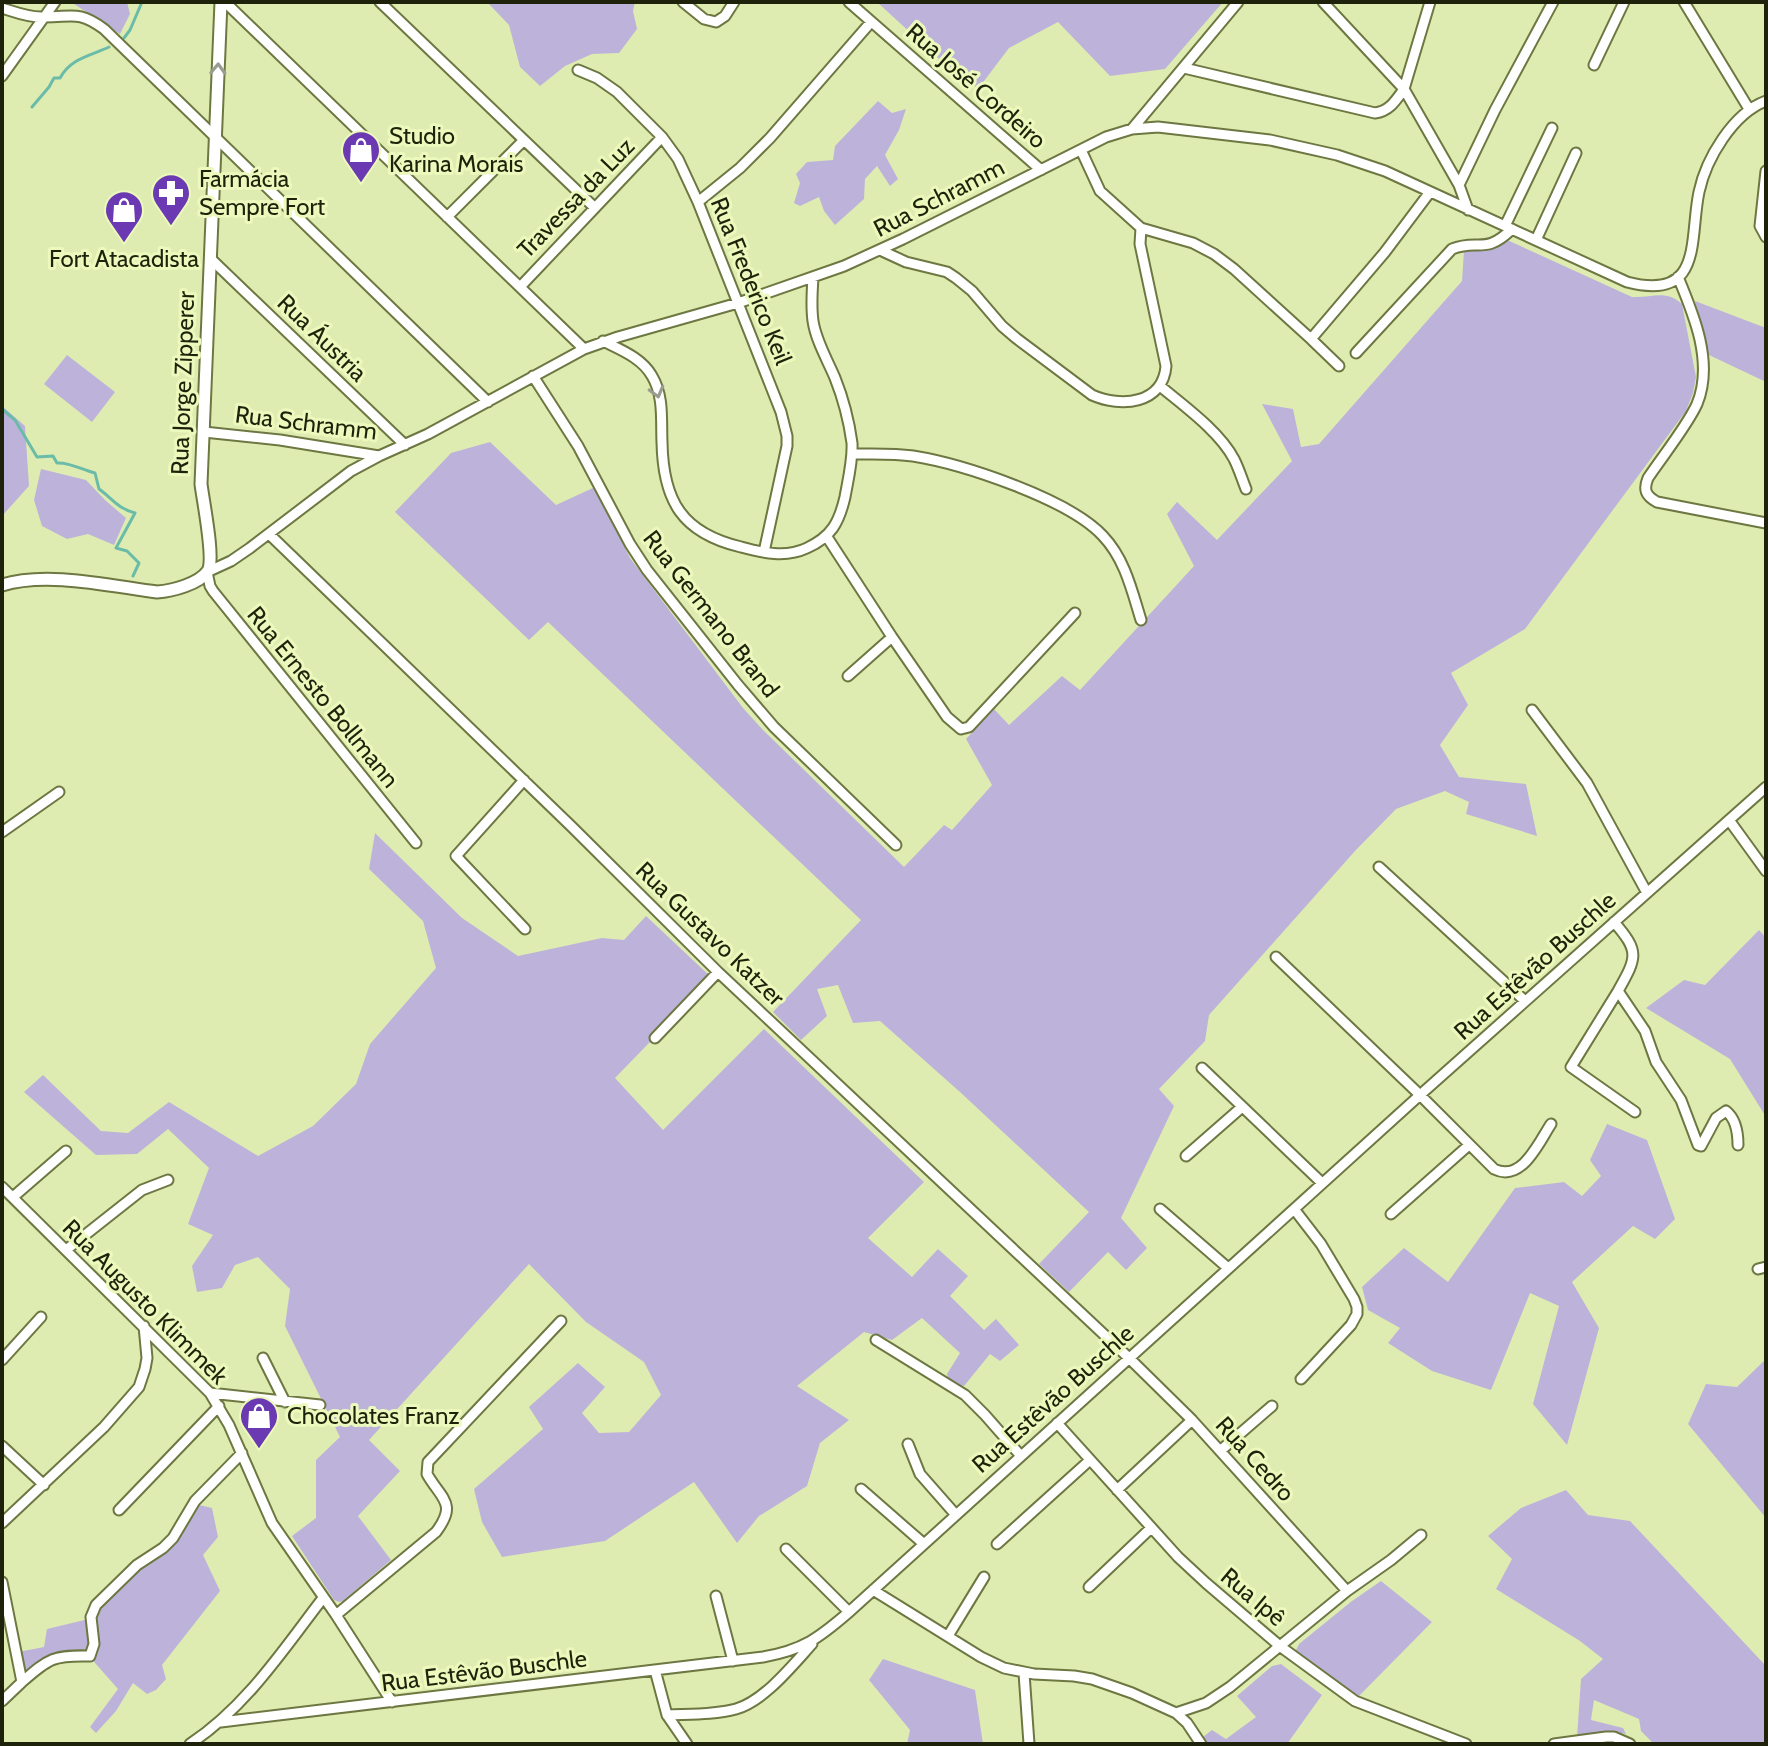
<svg xmlns="http://www.w3.org/2000/svg" width="1768" height="1746" font-family="Cabin,sans-serif">
  <style>
    .green { fill: #bdb3da }
    .lines { fill: none; stroke-linecap: round; stroke-linejoin: round }
    .stream { stroke: #6bbba9; stroke-width: 3 }
    .minor-casing { stroke: #6d7741; stroke-width: 13 }
    .major-casing { stroke: #6d7741; stroke-width: 15 }
    .minor { stroke: #fff; stroke-width: 9 }
    .major { stroke: #fff; stroke-width: 11 }
    .oneway { stroke: #9a9c91 }
    .labels { text-anchor: middle; stroke-width: 6; stroke-linejoin: round; paint-order: stroke }
    .street-label { font-size: 24px; fill: #1e220b; stroke: #ecf9bd }
    .poi-label { font-size: 24px; fill: #1e220b; stroke: #ecf9bd; text-anchor: start }
  </style>
  <rect width="100%" height="100%" fill="#dfecb1"/>
  <path class="green" d="M71 2H127L130 14 120 34Z
    M487 2H635L633 11 637 29 619 53 592 54 565 66 540 86 520 67 509 25Z
    M877 2H1223L1165 69 1110 76 1058 22 1009 48 978 89 938 58Z
    M878 101 892 113 906 109 899 130 885 155 898 179 890 186 877 166 865 179 864 199 835 225 824 211 819 197 800 206 794 203 800 183 796 174 807 162 833 160 835 146Z
    M1505 239 1632 297C1652 298 1666 289 1682 304L1696 377 1693 393 1686 411 1525 629 1451 673 1468 705 1440 745 1459 777 1526 784 1537 836 1466 814 1469 802 1445 791 1396 809 1355 851 1209 1015 1205 1041 1159 1089 1174 1106 1121 1218 1147 1248 1126 1270 1108 1252 1069 1292 1039 1264 1089 1212 960 1092 880 1021 853 1023 838 985 817 989 827 1016 801 1040 773 1012 861 920 548 622 529 640 395 512 451 453 490 442 556 505 595 487 630 558 743 708 763 730 904 867 944 825 952 830 992 785 966 739 994 709 1009 725 1062 676 1080 690 1194 566 1167 514 1177 502 1217 540 1292 461 1262 404 1293 409 1301 447 1319 444 1462 281 1464 250 1482 251Z
    M1695 301 1766 328V382L1709 355Z
    M67 355 115 392 92 422 44 384Z
    M2 406 25 426 29 486 2 516Z
    M41 469 86 480 105 500 126 518 114 545 88 534 67 539 42 526 34 500Z
    M375 833 462 918 518 956 602 938 624 940 646 916 712 978 615 1078 663 1130 764 1029 924 1182 868 1238 912 1277 938 1249 968 1276 950 1296 984 1330 996 1319 1019 1345 1000 1361 990 1354 964 1386 949 1382 947 1374 960 1353 922 1318 892 1340 864 1332 797 1386 849 1420 820 1443 807 1486 759 1516 737 1543 694 1482 605 1541 502 1557 482 1522 474 1489 543 1429 529 1407 578 1363 605 1387 582 1413 599 1433 629 1432 661 1395 644 1362 586 1322 529 1264 369 1440 400 1471 358 1516 391 1560 343 1601 339 1602 334 1600 292 1536 316 1518V1460L340 1437 285 1326 290 1289 258 1257 235 1265 222 1288 197 1292 192 1266 213 1235 188 1224 209 1168 168 1129 137 1154 96 1155 24 1092 43 1075 101 1131 128 1133 169 1102 258 1156 313 1126 356 1084 370 1044 436 968 423 921 369 869Z
    M1759 930 1766 938V1117L1730 1059 1646 1008 1684 980 1705 985Z
    M1607 1124 1647 1140 1675 1219 1655 1239 1633 1226 1572 1282 1599 1328 1567 1445 1533 1404 1559 1306 1530 1293 1491 1390 1432 1371 1388 1343 1400 1328 1368 1310 1362 1287 1404 1248 1448 1282 1515 1188 1564 1182 1582 1196 1601 1176 1590 1160Z
    M1766 1359V1518L1688 1424 1706 1384 1737 1387Z
    M1566 1490 1588 1515 1630 1521 1766 1666V1744H1654L1641 1731 1639 1719 1594 1700 1591 1720 1623 1728 1626 1734 1614 1732 1577 1737 1581 1679 1603 1659 1580 1641 1496 1589 1512 1559 1488 1536 1521 1508Z
    M195 1504 212 1508 218 1537 203 1555 220 1591 162 1665 166 1679 156 1690 147 1694 133 1683 116 1711 96 1733 90 1727 118 1689 88 1655 70 1653 23 1678 18 1652 44 1647 47 1629 93 1618 94 1611 138 1566 164 1550Z
    M1381 1581 1432 1622 1359 1696 1299 1656 1296 1650 1299 1644 1352 1601Z
    M883 1659 975 1690 983 1744H907L910 1730 869 1680Z
    M1281 1664 1322 1695 1287 1744H1207L1203 1737 1212 1730 1226 1739 1256 1717 1237 1696 1272 1666Z"/>
  <g class="lines">
    <path class="stream" d="M124 38 130 30 142 2
      M32 107 49 87 54 78H60C71 58 90 56 109 47
      M2 409 15 420 37 457 53 456 57 463C70 462 82 470 95 473L99 489C113 499 117 508 135 513L116 548 127 551 139 563 133 576"/>
    <defs>
      <path id="minor" d="M225 2 584 349
        M380 2 595 208
        M683 2 704 19 716 22 725 16 734 2
        M849 2 1041 170
        M1430 2 1404 89 1459 185 1468 210
        M1684 2 1749 109
        M2 8C15 12 27 17 41 17 71 18 77 9 104 29L488 402
        M1594 65 1624 2
        M1184 68 1375 113C1390 111 1396 100 1404 89L1323 2
        M578 70 597 78 617 92 662 137 678 159 698 202 781 412 787 436V446L764 552
        M2 76 55 2
        M1132 129 1238 2
        M1766 171 1760 226 1766 237
        M1459 185 1495 110 1553 2
        M698 202 740 168 770 138 871 22
        M447 217 523 141
        M1505 226 1552 128
        M1141 228 1193 243 1214 254 1234 269 1311 339 1385 252 1430 192
        M1536 240 1576 153
        M880 250 906 262 947 272 956 278 972 291 1002 326 1016 338 1092 395C1121 408 1163 404 1166 366L1140 244 1141 228 1100 191 1081 150
        M211 259 405 445
        M1678 277C1694 315 1714 363 1697 404 1687 426 1662 457 1648 478 1643 490 1646 496 1657 502L1766 523
        M520 287 662 137
        M1311 339 1339 366
        M603 341C621 350 642 358 652 376 664 396 661 420 662 442 663 501 682 533 741 547 763 553 786 558 807 548 831 537 839 523 845 497 848 480 853 460 852 443 849 421 843 398 835 378 827 359 816 341 813 321 811 307 812 292 813 278
        M1356 353 1452 249C1479 238 1484 256 1512 229
        M533 376 578 446 630 544 647 570 738 685 774 727 896 845
        M1160 386C1184 406 1219 431 1234 459 1239 469 1242 479 1246 489
        M204 432 280 440 379 456
        M852 454C872 454 893 453 913 456 963 464 1069 499 1103 536 1125 559 1132 591 1141 620
        M269 534 572 827 718 972 1129 1358 1192 1420 1347 1591
        M827 537 892 637 947 717 961 729 969 727 1075 613
        M848 676 892 637
        M1532 710 1587 783 1647 893
        M524 780 456 856 525 929
        M1729 820 1766 871
        M2 832 59 792
        M416 843 213 591 210 586 207 572 231 561 250 548 351 471 379 456 428 434 584 349 618 337 738 303 844 266 903 239 1106 137 1132 129 1158 127 1270 140 1337 155 1385 171 1627 282C1704 302 1689 239 1699 192 1706 159 1733 113 1766 101
        M1379 867 1525 1001
        M1614 922C1640 952 1637 957 1618 991L1645 1031 1656 1062 1681 1100 1698 1145 1701 1146 1716 1118 1726 1111C1736 1119 1738 1132 1738 1145
        M1276 957 1420 1095 1494 1169C1522 1183 1539 1142 1551 1124
        M1618 991 1571 1067 1635 1112
        M655 1038 718 972
        M1202 1068 1322 1183
        M1186 1156 1242 1107
        M2 1187 210 1393 229 1425 272 1523 336 1615 392 1702
        M13 1197 66 1151
        M1160 1209 1228 1268
        M1294 1209 1321 1244 1354 1299 1357 1307V1314L1351 1325 1301 1379
        M1391 1214 1469 1145
        M66 1250 142 1190 168 1180
        M1758 1269 1766 1267
        M876 1340 965 1395 985 1415 1021 1456
        M263 1358 285 1402
        M2 1360 41 1317
        M210 1393 320 1405
        M1057 1423 1178 1557 1206 1583 1281 1647 1355 1701 1466 1744
        M908 1444 920 1474 956 1515
        M2 1446 44 1485
        M1220 1451 1272 1406
        M861 1489 924 1544
        M1117 1490 1192 1420
        M119 1510 219 1406
        M2 1523 104 1427 139 1387 145 1369 147 1358 144 1326
        M997 1544 1090 1460
        M786 1549 849 1612
        M2 1582 22 1682 2 1701
        M1089 1587 1151 1528
        M873 1590 981 1657 1004 1668 1034 1674 1074 1676 1092 1679 1132 1693 1176 1713 1187 1723 1201 1744
        M716 1596 733 1661
        M336 1615 436 1532C458 1503 441 1499 427 1474L428 1462 561 1321
        M948 1636 984 1577
        M655 1670 667 1715C689 1714 714 1715 736 1709 764 1701 792 1666 812 1644
        M1024 1673 1029 1744
        M22 1682C49 1658 54 1655 90 1656L94 1644 91 1617 96 1605 137 1565 163 1548 173 1538 195 1501 242 1453
        M1176 1713 1206 1703 1230 1687 1347 1591 1391 1560 1421 1535
        M667 1715 687 1744
        M221 1722 763 1657C803 1650 819 1638 849 1612L1420 1095 1766 787
        M190 1744C246 1707 283 1650 323 1598
        M1554 1744 1606 1737H1614L1630 1744"/>
      <path id="major" d="M2 585C47 571 110 586 157 592 172 591 199 584 208 571 215 559 203 501 201 484L221 2"/>
    </defs>
    <use href="#minor" class="minor-casing"/>
    <use href="#major" class="major-casing"/>
    <use href="#minor" class="minor"/>
    <use href="#major" class="major"/>
  </g>
  <defs><path id="oneway-chevron" d="M-2-3.5L2.5 0L-2 3.5" fill="none" stroke-width="1.6" stroke-linecap="round" stroke-linejoin="round" transform="scale(2)"/></defs>
  <g class="oneway">
    <use href="#oneway-chevron" transform="translate(218 69) rotate(-88)"/>
    <use href="#oneway-chevron" transform="translate(657 392) rotate(75)"/>
  </g>
  <defs>
    <symbol id="shop-pin" viewBox="-11 -11 22 30"><path d="M0 17L-7.5 6A9.5 9.5 0 1 1 7.5 6Z" fill="#6b3ab2" stroke="#ecf9bd"/><path d="M-5-2.5h2.3a2.7 3.5 0 0 1 5.4 0H5L5.5 6h-11ZM-1.5-2.5h3a1.5 2.3 0 0 0-3 0Z" fill="#fff"/></symbol>
    <symbol id="pharmacy-pin" viewBox="-11 -11 22 30"><path d="M0 17L-7.5 6A9.5 9.5 0 1 1 7.5 6Z" fill="#6b3ab2" stroke="#ecf9bd"/><path d="M-2-6h4v4h4v4h-4v4h-4v-4h-4v-4h4Z" fill="#fff"/></symbol>
  </defs>
  <g fill-rule="evenodd">
    <use href="#shop-pin" x="339" y="128" width="44" height="60"/>
    <use href="#pharmacy-pin" x="149" y="171" width="44" height="60"/>
    <use href="#shop-pin" x="102" y="188" width="44" height="60"/>
    <use href="#shop-pin" x="237" y="1394" width="44" height="60"/>
  </g>
  <g class="labels">
    <g class="street-label">
      <text transform="translate(976 86) rotate(41)" y="8">Rua José Cordeiro</text>
      <text transform="translate(576 198) rotate(-46)" y="8">Travessa da Luz</text>
      <text transform="translate(939 198) rotate(-27)" y="8">Rua Schramm</text>
      <text transform="translate(751 281) rotate(68)" y="8">Rua Frederico Keil</text>
      <text transform="translate(322 338) rotate(44)" y="8">Rua Áustria</text>
      <text transform="translate(183 383) rotate(-88)" y="8">Rua Jorge Zipperer</text>
      <text transform="translate(306 423) rotate(7)" y="8">Rua Schramm</text>
      <text transform="translate(711 614) rotate(52)" y="8">Rua Germano Brand</text>
      <text transform="translate(323 697) rotate(51)" y="8">Rua Ernesto Bollmann</text>
      <text transform="translate(710 934) rotate(44)" y="8">Rua Gustavo Katzer</text>
      <text transform="translate(1535 966) rotate(-42)" y="8">Rua Estêvão Buschle</text>
      <text transform="translate(145 1302) rotate(45)" y="8">Rua Augusto Klimmek</text>
      <text transform="translate(1053 1399) rotate(-42)" y="8">Rua Estêvão Buschle</text>
      <text transform="translate(1255 1459) rotate(48)" y="8">Rua Cedro</text>
      <text transform="translate(1253 1597) rotate(40)" y="8">Rua Ipê</text>
      <text transform="translate(484 1671) rotate(-7)" y="8">Rua Estêvão Buschle</text>
    </g>
    <g class="poi-label">
      <text x="389" y="144">Studio<tspan x="389" dy="28">Karina Morais</tspan></text>
      <text x="199" y="187">Farmácia<tspan x="199" dy="28">Sempre Fort</tspan></text>
      <text x="124" y="267" text-anchor="middle">Fort Atacadista</text>
      <text x="287" y="1424">Chocolates Franz</text>
    </g>
  </g>
  <rect width="1768" height="1746" fill="none" stroke="#1e220b" stroke-width="8"/>
</svg>
